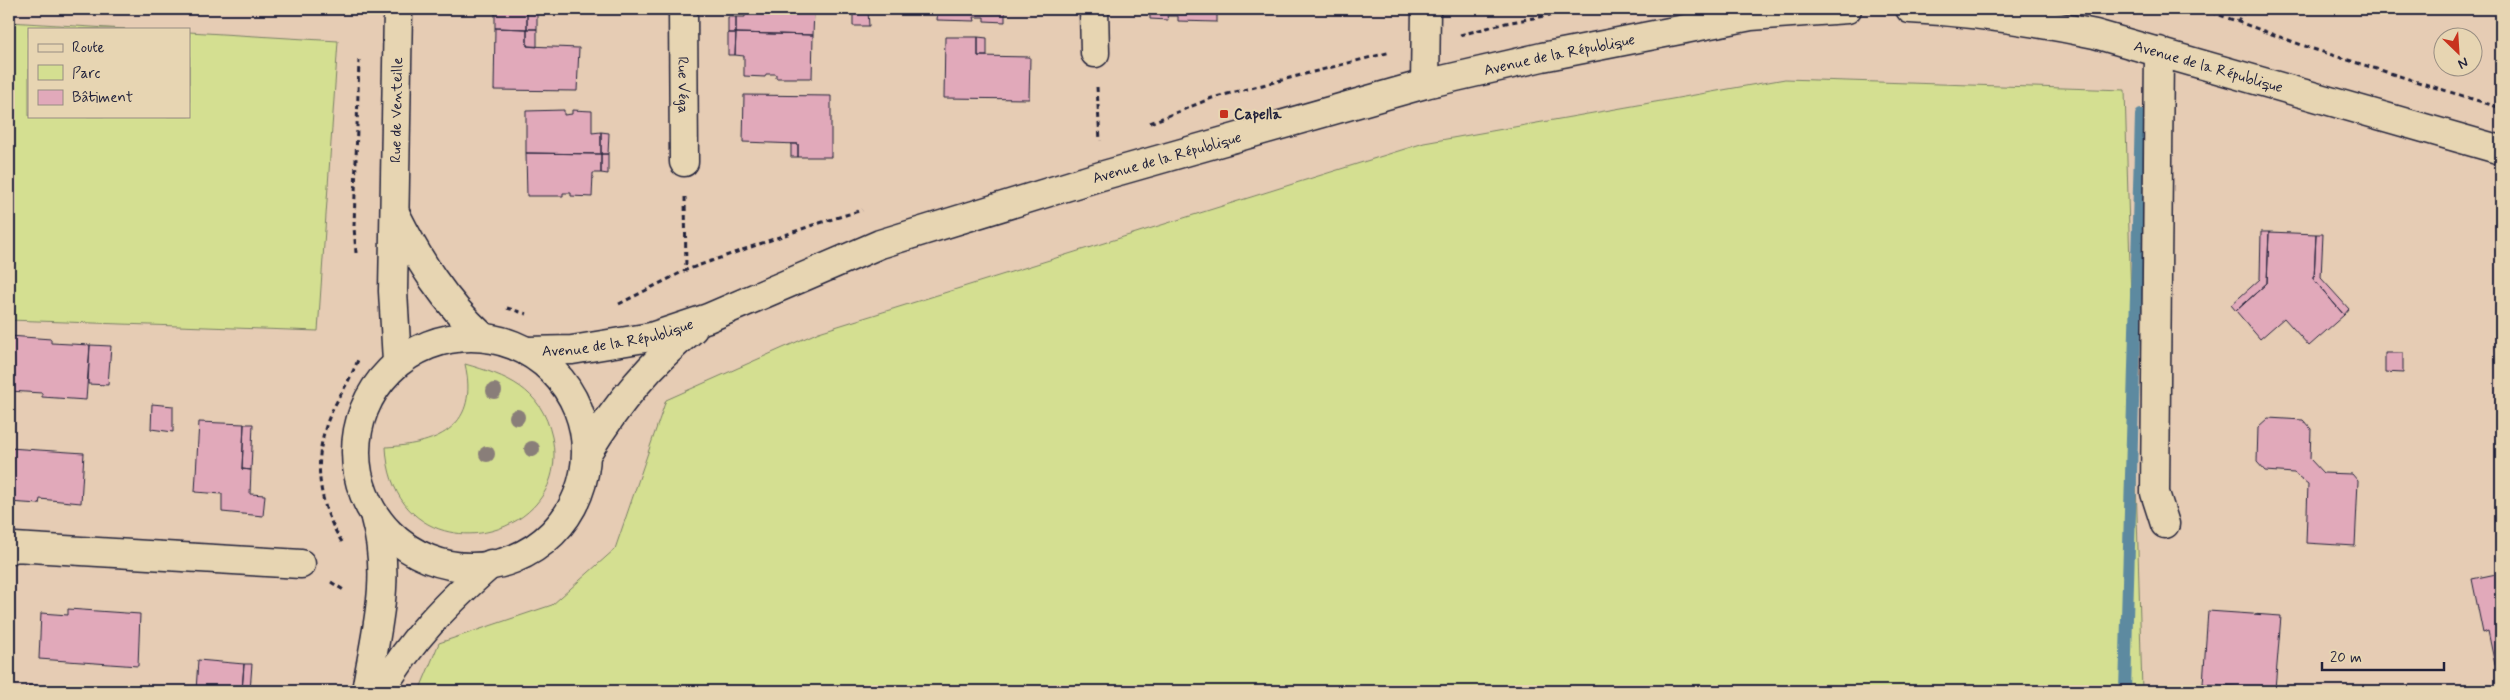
<svg xmlns="http://www.w3.org/2000/svg" width="2510" height="700" font-family="Mynerve,sans-serif">
  <style>
    .green { fill: #d4df91; stroke: #7b8066 }
    .lines { fill: none; stroke-linecap: round; stroke-linejoin: round }
    .stream { stroke: #5d8aa0; stroke-width: 12 }
    .building { fill: #e1a9ba; stroke: #22223b }
    .minor-casing { stroke: #22223b; stroke-width: 31 }
    .path { stroke: #22223b; stroke-width: 3; stroke-dasharray: 5 4; stroke-linecap: butt }
    .minor { stroke: #e7d5b2; stroke-width: 28 }
    .tree { fill: #897e79 }
    .poi-dot { fill: #c8321e; stroke: #e7d5b2; stroke-width: 2 }
    .labels { text-anchor: middle; stroke-width: 4.5; stroke-linejoin: round; paint-order: stroke }
    .street-label { font-size: 15px; fill: #22223b; stroke: #e7d5b2 }
    .poi-label { font-size: 15px; font-weight: bold; fill: #22223b; stroke: #e7d5b2; text-anchor: start }
  </style>
  <rect width="100%" height="100%" fill="#e6ccb4"/>
  <filter id="ink" filterUnits="userSpaceOnUse"><feTurbulence type="fractalNoise" baseFrequency=".02" numOctaves="2"/><feDisplacementMap in="SourceGraphic" scale="10" xChannelSelector="R" yChannelSelector="G"/><feConvolveMatrix kernelMatrix="1 2 1 2 8 2 1 2 1" color-interpolation-filters="sRGB"/></filter>
  <g filter="url(#ink)">
    <path class="green" d="M9 22 125 29H29V116H189V32L338 41 318 331 9 320Z
      M1785 79 2125 90 2142 691H419L439 643 552 605 615 549 666 400 819 332 1424 143Z
      M465 364C507 376 541 388 552 437 575 546 392 581 386 447 441 444 479 425 465 364Z"/>
    <g class="lines">
      <path class="stream" d="M2125 691 2141 115"/>
    </g>
    <path class="building" d="M495 9H579V12L527 11V29L495 28Z
      M745 9H814L813 35 736 33V17H745Z
      M938 9H1005V22L984 21V17H974L975 21 937 20Z
      M1150 9H1217V22L1178 21V16H1167L1168 20 1150 19Z
      M527 11H537V29H527Z
      M868 11 869 26H853V12Z
      M728 17H736V33H728Z
      M495 28 527 29V46L579 48 577 91 494 90Z
      M527 29H537V47L527 46Z
      M728 33H736L735 55H728Z
      M736 33 813 35 812 78H776V74H766L765 77 744 76V56L735 55Z
      M945 37H978V56L1030 57 1029 99 944 98Z
      M978 37 987 38V56H978Z
      M744 95 831 96V157H798V144L743 142Z
      M564 110V115L572 114V110L592 111V133L601 132V154L526 153V111Z
      M601 132 609 133 608 154H601Z
      M791 144H798V157H791Z
      M526 153 601 154V173H593L592 197 571 196V193H563V196H527Z
      M601 154H608V174L601 173Z
      M2261 232H2269L2267 283 2236 311 2231 305 2260 279Z
      M2269 232 2316 234 2314 280 2344 315 2309 346 2284 318 2260 339 2236 311 2267 283Z
      M2316 234H2323L2321 278 2349 309 2344 315 2314 280Z
      M9 336 51 339V343L90 345 86 400 42 397V393L9 391Z
      M90 345 111 346 108 385 88 384Z
      M2385 353H2403V373L2385 372Z
      M152 404 173 406V432L151 429Z
      M2268 418 2303 420 2311 429 2310 459 2323 473 2352 474 2358 481 2355 546 2306 543 2308 484 2294 473 2265 471 2257 462 2258 427Z
      M199 422 244 424 242 469 251 470 250 494 265 495 263 516 222 512V494L195 492Z
      M244 424H253L251 470 242 469Z
      M9 448 84 453 81 503 40 499 39 504 9 502Z
      M2501 573V669L2495 665 2488 631 2483 633 2472 579Z
      M68 609 140 614 138 666 39 659 41 613 68 615Z
      M2208 611 2281 616 2275 689 2203 684Z
      M198 660 244 664 242 691H196Z
      M244 664H252L250 691H242Z
      M26 685 78 688V691H25Z"/>
    <g class="lines">
      <defs>
        <g id="minor">
          <path id="s1" d="M683 9 684 162"/>
          <path d="M1094 9 1095 53"/>
          <path id="s2" d="M1910 9C1973 12 2033 21 2095 34L2501 150"/>
          <path d="M2159 51 2155 493 2165 524"/>
          <path d="M1425 84 1426 9"/>
          <path d="M396 215C419 261 444 301 482 336"/>
          <circle cx="471" cy="452" r="115"/>
          <path id="s3" d="M527 351 572 350 651 337 708 318 880 244 1101 176 1425 84 1542 57 1751 16 1847 9"/>
          <path id="s4" d="M397 362 393 291 398 9"/>
          <path d="M587 453C616 405 649 364 693 329"/>
          <path d="M9 550 14 547 301 564"/>
          <path d="M366 691C376 631 392 578 375 518"/>
          <path d="M381 691C411 639 446 604 491 564"/>
        </g>
      </defs>
      <use href="#minor" class="minor-casing"/>
      <path class="path" d="M2203 9 2313 49 2501 108
        M2237 22 2246 9
        M1460 35 1506 23 1582 9
        M1097 87 1100 141
        M1150 123 1212 98 1391 52
        M685 197 686 270
        M356 253 354 227 359 60
        M619 304 686 270 813 225 862 210
        M507 308 527 314
        M342 542C317 503 312 456 331 413 340 394 352 377 359 357
        M331 582 345 591"/>
      <use href="#minor" class="minor"/>
    </g>
    <g class="tree">
      <circle cx="494" cy="391" r="8"/>
      <circle cx="517" cy="417" r="8"/>
      <circle cx="532" cy="449" r="8"/>
      <circle cx="487" cy="454" r="8"/>
    </g>
  </g>
  <rect class="poi-dot" x="1219" y="109" width="10" height="10" rx="2.5"/>
  <g class="labels">
    <g class="street-label">
      <text dy="5" stroke="none"><textPath href="#s3" startOffset="1078">Avenue de la République</textPath></text>
      <text dy="5" stroke="none"><textPath href="#s2" startOffset="305">Avenue de la République</textPath></text>
      <text dy="5" stroke="none"><textPath href="#s1" startOffset="76">Rue Véga</textPath></text>
      <text dy="5" stroke="none"><textPath href="#s4" startOffset="252">Rue de Venteille</textPath></text>
      <text dy="5" stroke="none"><textPath href="#s3" startOffset="672">Avenue de la République</textPath></text>
      <text dy="5" stroke="none"><textPath href="#s3" startOffset="92">Avenue de la République</textPath></text>
    </g>
    <g class="poi-label">
      <text x="1234" y="119">Capella</text>
    </g>
  </g>
  <rect width="2510" height="700" fill="none" stroke="#e7d5b2" stroke-width="30"/>
  <rect x="15" y="15" width="2480" height="670" fill="none" stroke="#22223b" stroke-width="2" filter="url(#ink)"/>
  <rect x="28" y="28" width="162" height="90" fill="#e7d5b2" stroke="#988d82"/>
  <rect x="38" y="44" width="25" height="8" fill="#e7d5b2" stroke="#988d82"/>
  <text x="72" y="52" font-size="15" fill="#22223b">Route</text>
  <rect x="38" y="65" width="25" height="15" fill="#d4df91" stroke="#988d82"/>
  <text x="72" y="78" font-size="15" fill="#22223b">Parc</text>
  <rect x="38" y="90" width="25" height="15" fill="#e1a9ba" stroke="#988d82"/>
  <text x="72" y="102" font-size="15" fill="#22223b">Bâtiment</text>
  <g transform="translate(2458 52) rotate(155)"><circle r="24" fill="#e7d5b2" stroke="#988d82"/>
  <path d="M0-4L9 19L0 12L-9 19Z" fill="#c8321e"/>
  <text y="-8" font-size="14" font-weight="bold" text-anchor="middle" fill="#22223b">N</text>
  </g>
  <path d="M2322 662v8h122v-8" fill="none" stroke="#22223b" stroke-width="2.5"/>
  <text x="2330" y="662" font-size="15" fill="#22223b" stroke="#e7d5b2" stroke-width="4" paint-order="stroke">20 m</text>
</svg>
